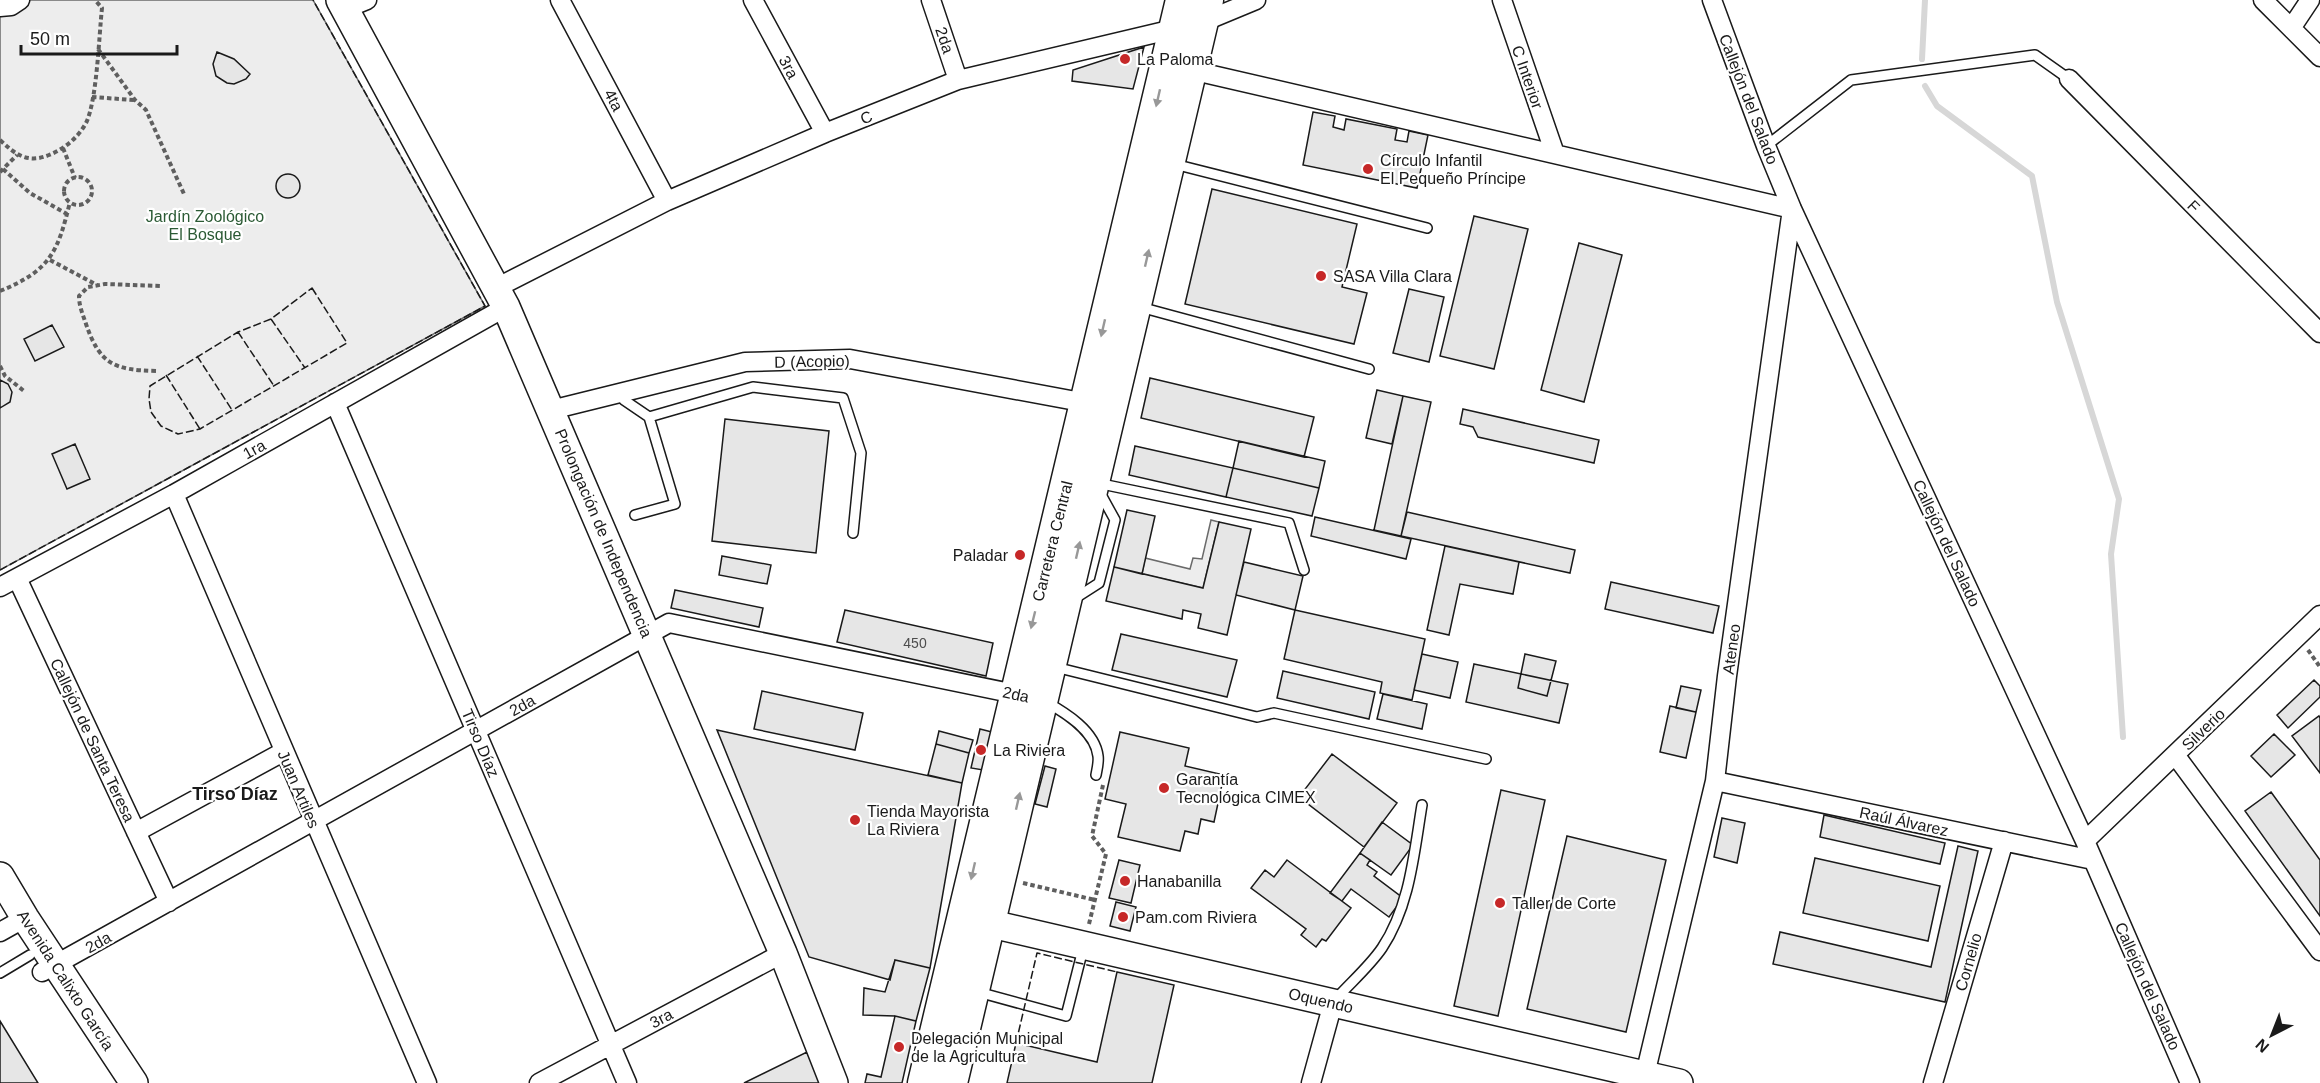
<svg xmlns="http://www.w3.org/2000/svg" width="2320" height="1083" font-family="Arial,sans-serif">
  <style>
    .green { fill: #ededed; stroke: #6a6a6a; stroke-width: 1.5 }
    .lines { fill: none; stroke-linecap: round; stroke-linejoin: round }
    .stream { stroke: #d7d7d7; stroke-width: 6 }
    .building { fill: #e6e6e6; stroke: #1a1a1a; stroke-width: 1.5 }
    .lane-casing { stroke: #1a1a1a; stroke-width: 12 }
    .street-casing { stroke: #1a1a1a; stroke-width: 21 }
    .secondary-casing { stroke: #1a1a1a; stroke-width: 30 }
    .primary-casing { stroke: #1a1a1a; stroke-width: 33 }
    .path { stroke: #5f5f5f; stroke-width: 4; stroke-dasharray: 4.5 3; stroke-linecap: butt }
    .lane { stroke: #fff; stroke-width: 9 }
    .street { stroke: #fff; stroke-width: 18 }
    .secondary { stroke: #fff; stroke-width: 27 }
    .primary { stroke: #fff; stroke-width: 30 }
    .fence { stroke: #1a1a1a; stroke-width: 1.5; stroke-dasharray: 8 3; stroke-linecap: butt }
    .oneway { fill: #989898 }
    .poi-dot { fill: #c62828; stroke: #fff; stroke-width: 2 }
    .labels { text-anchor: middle; stroke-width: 4.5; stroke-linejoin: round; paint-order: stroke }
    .number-label { font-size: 14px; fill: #4d4d4d }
    .street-label { font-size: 16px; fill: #1a1a1a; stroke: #fff }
    .poi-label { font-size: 16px; fill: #1a1a1a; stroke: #fff; text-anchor: start }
    .park-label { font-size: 16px; fill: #2b5a34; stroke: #fff }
    .neighbourhood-label { font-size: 18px; font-weight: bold; fill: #1a1a1a; stroke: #fff }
  </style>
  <rect width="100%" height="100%" fill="#fff"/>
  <path class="green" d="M0 0H313L485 306 0 570Z
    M1211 520 1219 522 1203 588 1142 574 1145 558 1190 569 1193 558 1202 559Z"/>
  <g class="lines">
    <path class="stream" d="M1922 59 1925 0
      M1925 86 1937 106 2032 176 2057 302 2119 499 2111 554 2123 737"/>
  </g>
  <path class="building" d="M1144 47 1133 89 1072 81 1073 70Z
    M217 52 234 59 250 74 246 79 234 84 227 83 216 76 213 64Z
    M1313 112 1335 116 1333 127 1344 130 1346 119 1397 129 1395 140 1407 142 1409 131 1428 135 1417 188 1303 165Z
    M276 186a12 12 0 1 1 24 0a12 12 0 1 1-24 0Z
    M1212 189 1357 224 1342 287 1367 293 1354 344 1185 304Z
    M1474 216 1528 229 1494 369 1440 356Z
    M1579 243 1622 255 1584 402 1541 390Z
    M1409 289 1444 297 1429 362 1393 353Z
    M52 325 64 347 35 361 24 339Z
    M1150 378 1314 417 1304 457 1141 418Z
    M0 380 8 384 12 392 10 402 0 408Z
    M1377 390 1403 396 1392 444 1366 438Z
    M1403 396 1431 402 1401 536 1374 530Z
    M1463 409 1599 440 1594 463 1478 437 1473 427 1460 424Z
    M725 419 829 431 816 553 712 541Z
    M1239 441 1325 461 1319 488 1233 468Z
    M75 444 90 479 67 489 52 454Z
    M1135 446 1233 468 1226 497 1129 475Z
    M1233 468 1319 488 1312 516 1226 497Z
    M1127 510 1155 516 1142 574 1114 567Z
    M1407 512 1575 550 1570 573 1401 536Z
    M1315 517 1411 539 1406 559 1311 536Z
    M1219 522 1251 529 1227 635 1198 628 1201 614 1183 610 1182 619 1106 601 1114 567 1203 588Z
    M1445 546 1519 562 1513 594 1460 584 1449 635 1427 630Z
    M722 556 771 565 767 584 719 575Z
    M1244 562 1303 576 1295 610 1236 595Z
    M1611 582 1719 606 1713 633 1605 609Z
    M675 590 763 608 759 627 671 608Z
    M845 610 993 643 986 676 837 642Z
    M1295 610 1425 639 1412 700 1380 693 1382 682 1284 659Z
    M1121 634 1237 660 1227 697 1112 670Z
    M1422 654 1458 662 1450 698 1414 690Z
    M1525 654 1556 661 1547 696 1518 688Z
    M1474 664 1568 684 1559 723 1466 702Z
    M1283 671 1375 692 1369 719 1277 698Z
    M2314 680 2320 686V697L2288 728 2277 715Z
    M1681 686 1701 690 1696 712 1676 708Z
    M762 691 863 713 855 750 754 729Z
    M1383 694 1427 704 1422 729 1377 719Z
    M1670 706 1696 712 1686 758 1660 752Z
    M2319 716 2320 718V773L2292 736Z
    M980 729 992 732 983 770 971 768Z
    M717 730 962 783 930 968 895 960 890 980 809 957Z
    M939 731 973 740 969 753 936 744Z
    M1120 732 1189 748 1185 766 1224 775 1214 822 1201 819 1198 834 1185 831 1180 851 1118 837 1126 804 1105 799Z
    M2274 734 2295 755 2271 777 2251 756Z
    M936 744 969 753 962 783 928 775Z
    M1332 754 1397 803 1364 847 1299 797Z
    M1045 766 1056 769 1047 807 1035 804Z
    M1501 790 1545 800 1498 1016 1454 1006Z
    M2271 792 2320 860V916L2245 811Z
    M1824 815 1945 843 1940 864 1820 837Z
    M1722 818 1745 823 1737 863 1714 857Z
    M1382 822 1413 845 1391 875 1360 853Z
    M1567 836 1666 860 1626 1032 1527 1009Z
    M1958 846 1978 851 1945 1002 1773 964 1780 932 1931 967Z
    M1360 853 1370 860 1367 865 1377 872 1374 876 1403 898 1389 917 1351 889 1342 901 1330 893Z
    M1815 858 1940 886 1928 941 1803 913Z
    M1119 860 1140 865 1131 903 1109 898Z
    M1287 860 1351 908 1326 941 1322 939 1316 947 1301 935 1306 929 1251 888 1265 870 1274 877Z
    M1116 902 1136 907 1130 931 1110 926Z
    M895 960 930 968 916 1021 895 1016 863 1015 864 988 885 992Z
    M1117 972 1174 985 1152 1083H1007L1016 1043 1097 1062Z
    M895 1016 916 1021 902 1083H865L867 1074 881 1077Z
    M0 1021 38 1083H0Z
    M807 1052 820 1083H744Z"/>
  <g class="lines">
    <defs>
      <path id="lane" d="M1766 146 1851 80 2035 55 2069 79
        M1174 164 1427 228
        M1140 307 1369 369
        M622 393 624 400 649 417
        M1097 483 1289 523 1304 570
        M635 515 675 504 649 417 753 387 843 398 861 453 853 533
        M1074 599 1099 583 1115 520 1099 491
        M1055 667 1257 717 1274 713 1486 759
        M1046 702C1066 713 1095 731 1098 756 1099 762 1097 769 1096 775
        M0 973 30 955
        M978 992 1066 1016 1083 949
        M1335 1000C1350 983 1369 967 1382 948 1410 906 1414 853 1422 805"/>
      <path id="street" d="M560 0 667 201
        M753 0 825 133
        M931 0 958 80
        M1502 0 1555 154
        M1712 0 1766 146 1792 209 2085 841 2190 1083
        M2263 0 2320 57
        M0 7 11 6 20 0
        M345 9 367 0
        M2292 27 2310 0
        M1182 68 1792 209 1727 676 1715 781 1643 1083
        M2069 79 2320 333
        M496 288 667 201 825 133 958 80 1203 22 1256 0
        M335 403 627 1083
        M551 410 745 362 850 359 1092 404
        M174 494 427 1083
        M17 578 169 902
        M0 587 174 494 506 307
        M2176 756 2320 951
        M1715 781 2093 860
        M136 832 283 752
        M2085 841 2320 615
        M0 932 25 918
        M42 972 669 623 1025 696
        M539 1083 783 953
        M1311 1083 1333 1003
        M1933 1083 2004 841"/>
      <path id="secondary" d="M340 0 506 307 783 953 834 1083
        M0 876 25 918 134 1083
        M970 919 1679 1083"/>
      <path id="primary" d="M923 1083 1181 0
        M952 1083 1208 0"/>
    </defs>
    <use href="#lane" class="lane-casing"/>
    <use href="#street" class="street-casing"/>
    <use href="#secondary" class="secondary-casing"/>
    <use href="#primary" class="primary-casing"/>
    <path class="path" d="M98 49 135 100 146 110 184 194
      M92 97 134 100
      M0 140C15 154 27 164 49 155 64 149 78 138 86 123 97 101 99 35 102 8L95 0
      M63 148 75 178
      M3 169 30 193 67 214
      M0 172 17 155
      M64 191a14 14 0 1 1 28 0a14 14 0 1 1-28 0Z
      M50 260 97 285
      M0 291C52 270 58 250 70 202
      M0 366 5 376 24 391
      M156 371C115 370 100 365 86 324 83 315 79 306 79 296L88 287 105 284 161 286
      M2308 650 2320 667
      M1023 883 1095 900
      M1089 924 1106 854 1092 836 1103 785"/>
    <use href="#lane" class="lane"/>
    <use href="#street" class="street"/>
    <use href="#secondary" class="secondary"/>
    <use href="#primary" class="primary"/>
    <path class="fence" d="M312 288 347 343 200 429 178 434 161 426 151 412 149 399 150 386 238 332 271 319Z
      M271 319 305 368
      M238 332 274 386
      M197 356 232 410
      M166 375 200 429
      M0 570 485 306 313 0
      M1016 1043 1037 953 1117 972"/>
  </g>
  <defs><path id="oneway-solid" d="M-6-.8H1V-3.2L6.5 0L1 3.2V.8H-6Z" transform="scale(1.5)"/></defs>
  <g class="oneway">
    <use href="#oneway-solid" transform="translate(1158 98) rotate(103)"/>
    <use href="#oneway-solid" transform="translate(1147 258) rotate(-77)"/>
    <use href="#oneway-solid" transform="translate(1103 328) rotate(103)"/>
    <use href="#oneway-solid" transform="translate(1078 550) rotate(-77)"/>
    <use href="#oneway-solid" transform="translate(1033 620) rotate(104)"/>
    <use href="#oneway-solid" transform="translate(1018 801) rotate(-77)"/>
    <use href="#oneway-solid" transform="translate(973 871) rotate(103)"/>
  </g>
  <g class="poi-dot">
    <circle cx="1125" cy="59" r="6"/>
    <circle cx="1368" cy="169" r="6"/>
    <circle cx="1321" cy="276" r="6"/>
    <circle cx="1020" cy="555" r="6"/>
    <circle cx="981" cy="750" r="6"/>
    <circle cx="1164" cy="788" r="6"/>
    <circle cx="855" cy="820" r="6"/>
    <circle cx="1125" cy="881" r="6"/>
    <circle cx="1500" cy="903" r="6"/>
    <circle cx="1123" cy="917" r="6"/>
    <circle cx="899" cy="1047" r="6"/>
  </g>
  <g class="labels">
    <g class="number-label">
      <text x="915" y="648">450</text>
    </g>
    <g class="street-label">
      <text transform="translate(945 40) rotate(71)" y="6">2da</text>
      <text transform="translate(789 67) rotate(62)" y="6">3ra</text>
      <text transform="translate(1528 77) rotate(71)" y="6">C Interior</text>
      <text transform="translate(1749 99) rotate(69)" y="6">Callejón del Salado</text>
      <text transform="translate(614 100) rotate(62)" y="6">4ta</text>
      <text transform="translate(866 117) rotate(-22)" y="6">C</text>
      <text transform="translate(2194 206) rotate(45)" y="6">F</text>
      <text transform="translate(812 361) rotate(-1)" y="6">D (Acopio)</text>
      <text transform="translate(254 449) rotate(-29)" y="6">1ra</text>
      <text transform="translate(604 533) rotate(67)" y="6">Prolongación de Independencia</text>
      <text transform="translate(1052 541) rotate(-76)" y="6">Carretera Central</text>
      <text transform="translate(1947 543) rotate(65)" y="6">Callejón del Salado</text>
      <text transform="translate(1731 649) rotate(-82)" y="6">Ateneo</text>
      <text transform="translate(1016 694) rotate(12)" y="6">2da</text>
      <text transform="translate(522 705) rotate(-29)" y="6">2da</text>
      <text transform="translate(2203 729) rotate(-44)" y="6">Silverio</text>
      <text transform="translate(93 740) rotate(65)" y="6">Callejón de Santa Teresa</text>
      <text transform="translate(481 743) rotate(67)" y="6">Tirso Díaz</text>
      <text transform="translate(299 789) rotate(67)" y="6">Juan Artiles</text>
      <text transform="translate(1904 821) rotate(12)" y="6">Raúl Álvarez</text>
      <text transform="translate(98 942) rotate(-29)" y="6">2da</text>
      <text transform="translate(1968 962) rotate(-74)" y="6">Cornelio</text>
      <text transform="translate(66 980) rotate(57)" y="6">Avenida Calixto García</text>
      <text transform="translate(2148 986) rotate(66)" y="6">Callejón del Salado</text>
      <text transform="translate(1321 1000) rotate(13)" y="6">Oquendo</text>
      <text transform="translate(661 1018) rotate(-28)" y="6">3ra</text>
    </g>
    <g class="poi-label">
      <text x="1137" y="65">La Paloma</text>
      <text x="1380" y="166">Círculo Infantil<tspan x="1380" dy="18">El Pequeño Príncipe</tspan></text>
      <text x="1333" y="282">SASA Villa Clara</text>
      <text x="1008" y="561" text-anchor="end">Paladar</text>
      <text x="993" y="756">La Riviera</text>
      <text x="1176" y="785">Garantía<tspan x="1176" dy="18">Tecnológica CIMEX</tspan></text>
      <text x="867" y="817">Tienda Mayorista<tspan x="867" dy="18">La Riviera</tspan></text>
      <text x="1137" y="887">Hanabanilla</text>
      <text x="1512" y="909">Taller de Corte</text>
      <text x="1135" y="923">Pam.com Riviera</text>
      <text x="911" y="1044">Delegación Municipal<tspan x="911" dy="18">de la Agricultura</tspan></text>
    </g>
    <g class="park-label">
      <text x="205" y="222">Jardín Zoológico<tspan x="205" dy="18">El Bosque</tspan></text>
    </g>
    <g class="neighbourhood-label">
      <text x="235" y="800">Tirso Díaz</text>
    </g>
  </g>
  <g transform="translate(2272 1035) rotate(222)" stroke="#ffffff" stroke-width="4.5" paint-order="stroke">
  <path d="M0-4.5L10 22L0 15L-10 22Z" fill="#1a1a1a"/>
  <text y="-9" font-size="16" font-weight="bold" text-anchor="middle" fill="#1a1a1a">N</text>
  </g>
  <path d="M21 45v9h156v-9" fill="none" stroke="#1a1a1a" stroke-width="3"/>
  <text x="30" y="45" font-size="18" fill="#1a1a1a" stroke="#ffffff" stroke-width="4.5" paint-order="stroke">50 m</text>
</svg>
